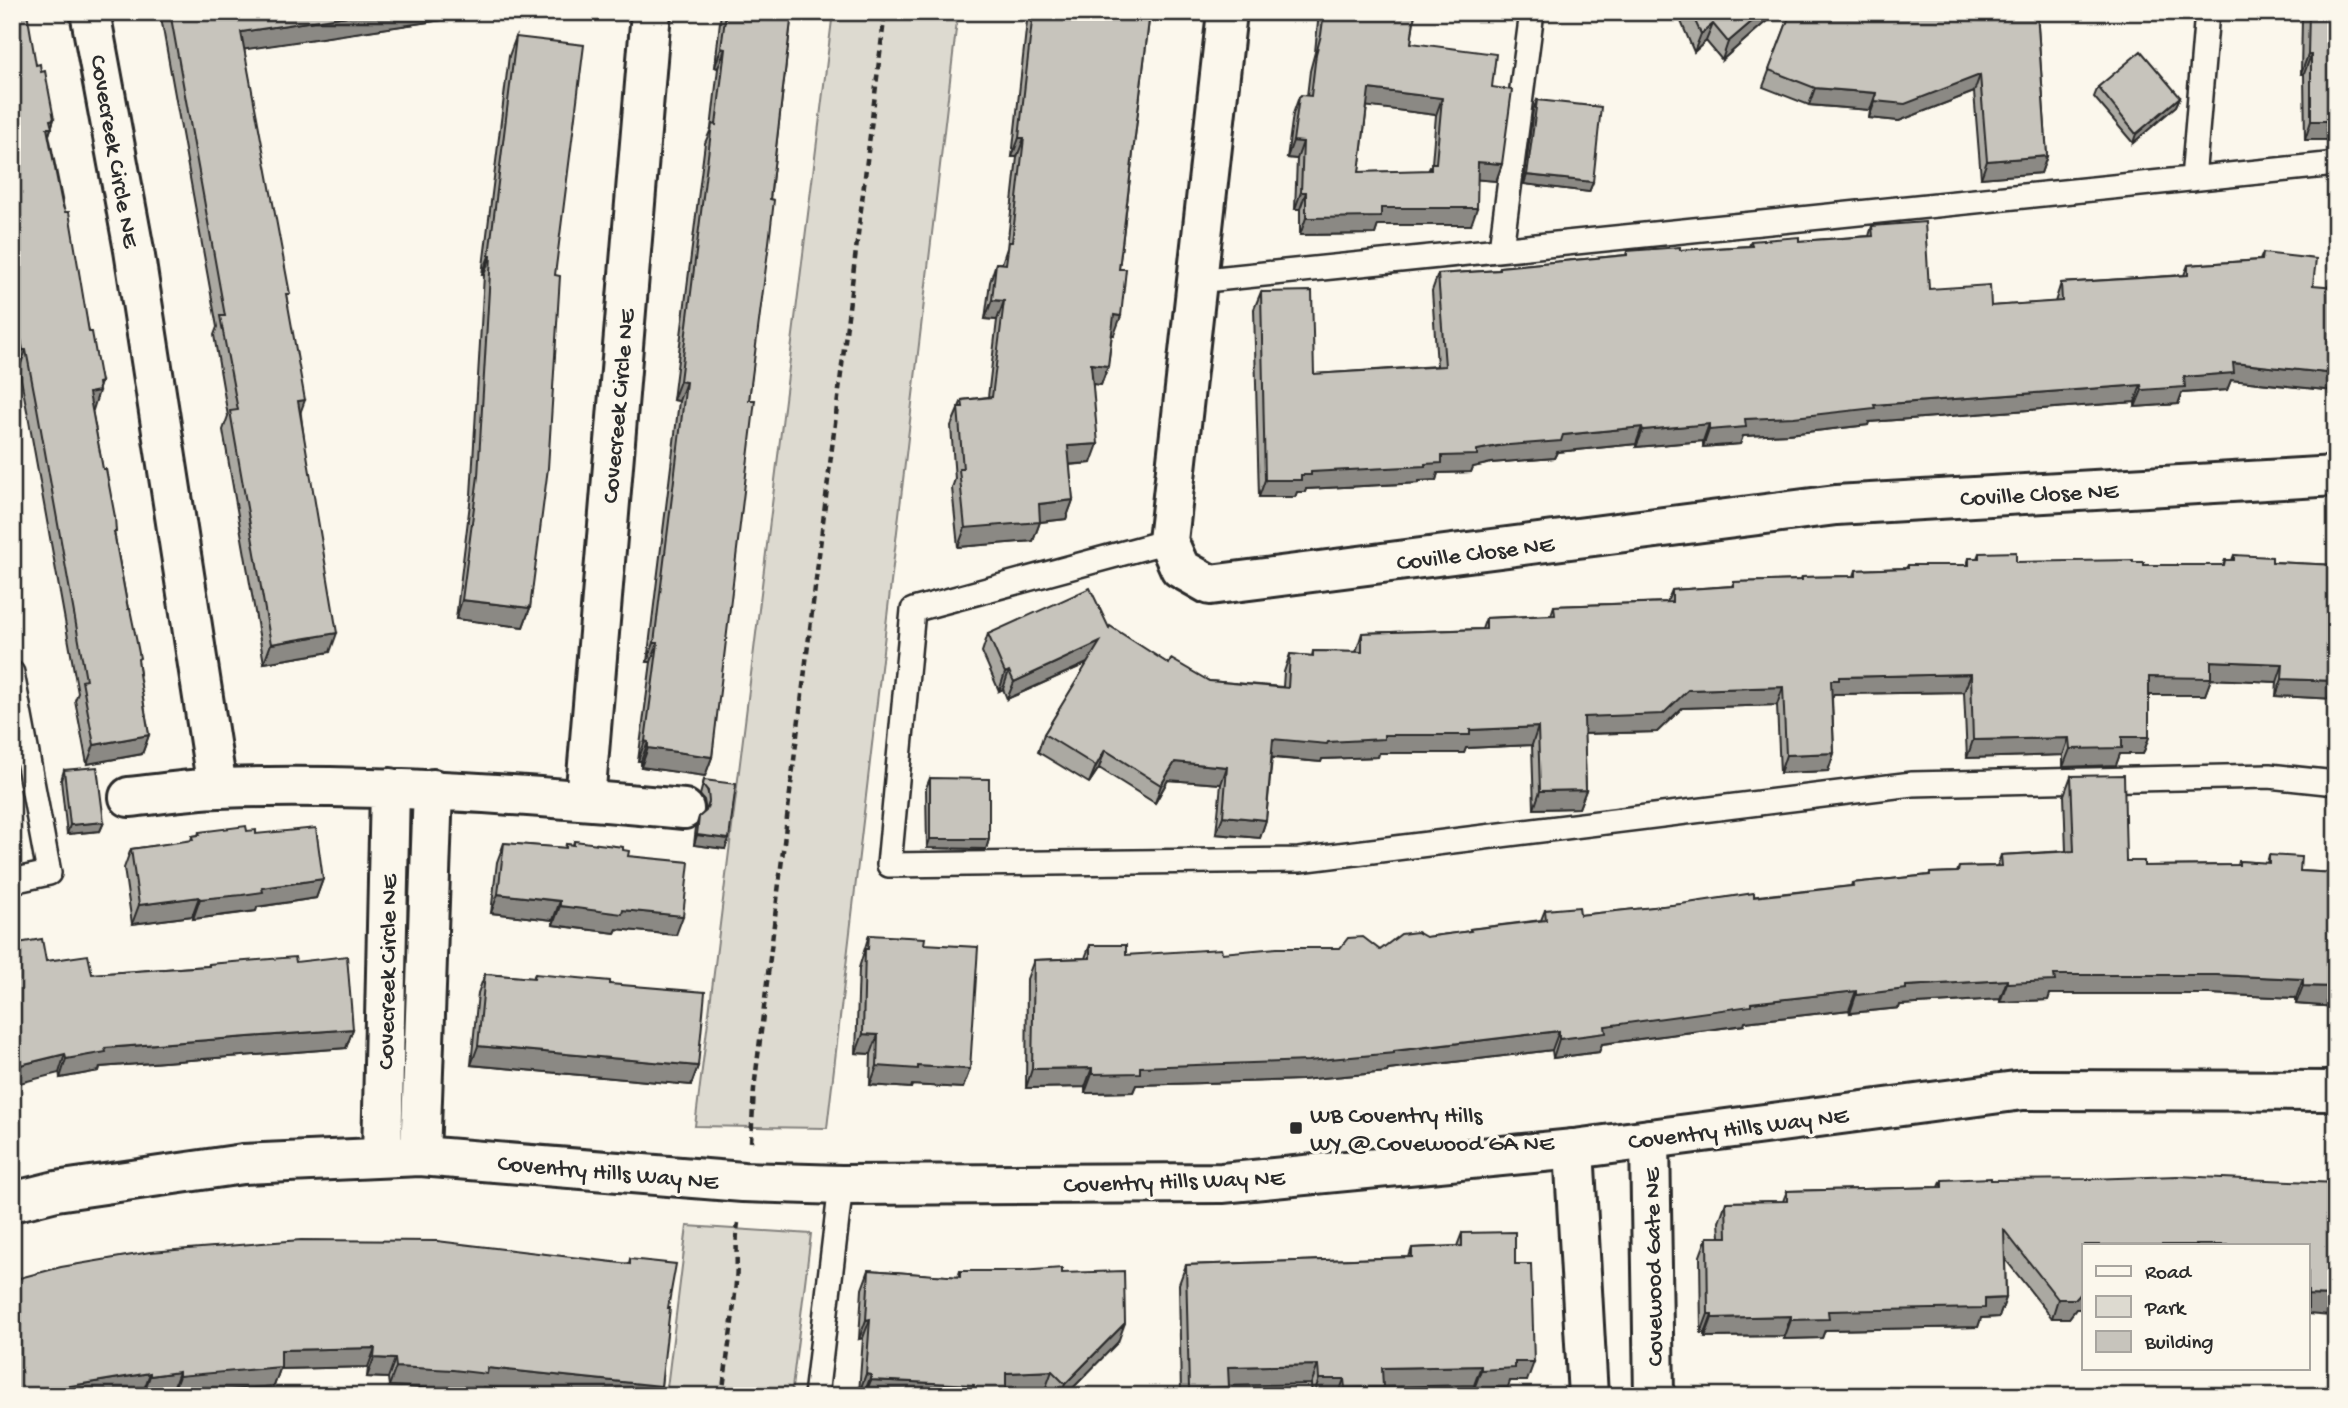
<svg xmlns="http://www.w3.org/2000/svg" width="2348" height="1408" font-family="'Gochi Hand',sans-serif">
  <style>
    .green { fill: #dddad0; stroke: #84827e; stroke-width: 2 }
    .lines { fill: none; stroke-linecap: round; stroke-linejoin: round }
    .lane-casing { stroke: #2b2b2b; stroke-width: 28 }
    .street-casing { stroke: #2b2b2b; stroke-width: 44 }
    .secondary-casing { stroke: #2b2b2b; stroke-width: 44 }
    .path { stroke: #2b2b2b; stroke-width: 4.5; stroke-dasharray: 7 5; stroke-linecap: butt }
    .lane { stroke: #fbf7ec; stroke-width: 23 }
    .street { stroke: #fbf7ec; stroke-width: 38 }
    .secondary { stroke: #fbf7ec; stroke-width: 38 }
    .wall { fill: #aba9a2; stroke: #2b2b2b; stroke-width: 2; fill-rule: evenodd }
    .shaded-wall { fill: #8b8984; stroke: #2b2b2b; stroke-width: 2 }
    .building { fill: #c7c4bc; stroke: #2b2b2b; stroke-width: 2; fill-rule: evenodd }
    .poi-dot { fill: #2b2b2b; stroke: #fbf7ec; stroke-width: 2.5 }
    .labels { text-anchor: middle; stroke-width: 7; stroke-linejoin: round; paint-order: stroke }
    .street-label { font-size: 24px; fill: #2b2b2b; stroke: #fbf7ec }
    .poi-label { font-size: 24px; fill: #2b2b2b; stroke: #fbf7ec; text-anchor: start }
  </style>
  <rect width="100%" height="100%" fill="#fbf7ec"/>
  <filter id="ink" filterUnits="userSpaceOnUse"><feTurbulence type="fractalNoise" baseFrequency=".0143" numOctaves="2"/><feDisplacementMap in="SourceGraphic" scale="14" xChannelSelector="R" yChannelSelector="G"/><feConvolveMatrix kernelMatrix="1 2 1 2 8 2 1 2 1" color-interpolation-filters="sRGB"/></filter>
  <g filter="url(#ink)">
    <path class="green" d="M833 12H958L827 1128 695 1126Z
      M687 1226 811 1234 791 1396H666Z"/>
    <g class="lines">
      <defs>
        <path id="lane" d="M2193 179 2207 12
          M1501 249 1532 12
          M1196 281 2336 164
          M1168 541 913 610 889 865 1299 860 1912 784 2269 776 2336 783
          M12 673 49 873 12 881
          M816 1396 841 1185"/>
        <path id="street" d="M90 12 134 250 217 788
          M1227 12 1168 541 1180 568 1210 585 1836 505 2336 476
          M129 797C159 794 189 789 219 788 374 783 530 795 684 809
          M585 800 651 12
          M1650 1139 1654 1396
          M1574 1149 1588 1396
          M420 1156 433 789
          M382 1157 390 788"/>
        <path id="secondary" d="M12 1202 56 1191 243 1164 420 1156 743 1182 841 1185 1222 1183 1574 1149 2023 1090 2336 1091"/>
      </defs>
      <use href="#lane" class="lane-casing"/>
      <use href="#street" class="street-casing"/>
      <use href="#secondary" class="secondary-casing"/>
      <path class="path" d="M751 1142 754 1089 885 12
        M722 1396C727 1358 733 1320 736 1282 738 1262 735 1243 738 1223"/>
      <use href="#lane" class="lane"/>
      <use href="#street" class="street"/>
      <use href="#secondary" class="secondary"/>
    </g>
    <path class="wall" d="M12 12 36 65 41 72 54 119 49 135 89 332 101 382 92 410 128 609 138 662 140 674 139 677 149 735 142 754 87 764 75 700 78 693 29 421 19 369H17L12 346Z
      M160 12H496L244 49 287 301 330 652 264 663 223 430 228 416 214 335 217 327Z
      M721 12H792L770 199 712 757 705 776 641 767V761H638L651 662H647L679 401 673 400 705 143 711 129 718 68 715 67Z
      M1028 12H1150L1119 269 1114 335 1112 334 1108 366 1101 385 1093 384 1091 463 1069 465 1073 500 1066 519 1040 522 1033 541 958 547 952 488 955 479 951 426 962 400 988 397 997 320 985 319 990 282 996 263H1002L1007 248 1017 157H1012Z
      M1319 12H1415L1411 43 1492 87 1502 164 1496 181 1477 179 1471 225H1378L1375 234 1300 235V209H1295L1297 159 1287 158 1293 114 1299 97 1307 96 1310 71 1315 52ZM1367 106 1436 115 1432 163 1428 171 1359 172Z
      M1677 12H1777L1722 60 1706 41 1694 52Z
      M1791 12H2037L2047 156 2041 173 1981 178 1974 92 1899 121 1869 118 1870 110 1809 105 1763 87Z
      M2155 12H2179L2176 19Z
      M2304 12H2336V140H2305L2304 74H2301L2302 17Z
      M516 37 555 275 530 608 523 627 456 619 471 495 484 275H482L509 56Z
      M2098 87 2180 97 2176 106 2133 143 2094 97Z
      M1537 100 1593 182 1589 192 1524 184 1533 110Z
      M1872 226 1929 289 1991 306 2055 302 2061 283 2184 275 2188 265 2260 260 2263 253 2313 285 2335 391 2231 380 2227 390 2182 393 2178 404 2135 407V402L1869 422 1868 425 1788 434 1743 436 1740 444 1703 447V441L1636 447V444L1557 452 1554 458 1491 463 1473 467 1471 472 1438 473 1436 480 1419 481V483L1306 489 1305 492H1297L1295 497H1259L1254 309 1261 292 1314 374 1437 366 1432 291 1438 274 1499 270 1500 267 1626 255 1627 251 1680 250 1749 246 1751 241H1799L1869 236Z
      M1979 553 2016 562H2133L2144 565H2223L2225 560H2232L2234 555 2272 562 2336 565V699L2276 696 2277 682 2211 679 2205 695H2149V737L2143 754H2120L2116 765 2063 767V755L1967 758 1964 692 1834 694 1832 697 1834 753 1828 771 1780 773 1777 705 1682 708 1657 732 1584 734 1586 790 1579 808 1534 809 1532 745 1466 748 1464 753H1379L1378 757 1322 759 1321 762 1272 758 1266 820 1260 838 1216 834 1221 784 1168 780 1155 803 1099 768 1089 783 1038 752 1044 734 1088 663 1007 699 1003 689 999 691 982 652 988 634 1109 628 1169 664 1209 681 1283 687 1284 672 1290 654 1312 656 1313 651 1356 652 1362 633 1482 629 1486 618 1551 615 1554 606 1667 602 1672 590 1732 586 1734 582 1801 580 1802 577 1854 576 1856 570 1906 568 1908 565H1967L1969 558H1977Z
      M2336 717V760L2333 759Z
      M64 770 104 822 100 831 67 834 61 780Z
      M2071 776 2126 861 2144 866 2238 865 2239 861 2267 863 2269 855 2300 871 2336 873V1007L2296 1004V998L2210 994H2050L2048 1000 2000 1002V999L1900 1005 1899 1008 1850 1013 1849 1010 1745 1022 1744 1025 1602 1044 1599 1052 1553 1058 1552 1050 1388 1070 1387 1072 1301 1080 1136 1085 1133 1092 1085 1093V1087L1026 1088 1027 979 1034 960 1085 958 1090 945 1126 955 1380 950 1426 937 1470 931V929L1541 920 1545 910 1580 915 1851 886 1852 883 1929 875 1930 873 1957 872 1959 867 1997 866 2001 855 2066 851 2064 795Z
      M930 778 989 839 986 849 927 848 926 788Z
      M704 780 725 849 694 845 696 827 699 817 706 811 704 800 700 795Z
      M247 831 256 834 323 879 316 898 257 907 256 911 235 914 193 919 192 916 132 924 124 868 131 849 191 841 192 836 198 835 199 832Z
      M574 841 623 850 628 856 676 935 617 929 615 933 553 925V920L491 913 497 862 504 843 565 848 566 844 573 845Z
      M869 935 924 944 970 1069 963 1088 912 1085 911 1088 870 1085 871 1054 856 1053 859 968Z
      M46 961 92 974 208 966 209 964 296 962 353 1029 346 1048 100 1067 99 1071 60 1078Z
      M485 974 533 978 535 974 698 1066 691 1085 471 1065 478 993Z
      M1942 1180 2336 1183V1324L2329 1323 2330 1316 2308 1245H2084V1309H2076L2069 1318H2052L2005 1259 2006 1298 1999 1317 1981 1318 1978 1327 1825 1330 1822 1338 1784 1339V1336L1705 1337V1333H1701L1700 1256 1707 1237H1720L1719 1222 1726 1202 1783 1201 1787 1191 1939 1187Z
      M1462 1233 1515 1264 1527 1381H1510L1508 1387 1474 1389V1385L1383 1387 1379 1396H1312L1311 1384 1229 1386 1226 1396H1181L1179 1284 1186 1265 1409 1257 1412 1248 1457 1246Z
      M630 1259 668 1308 661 1386 657 1396H565L483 1387 480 1393 446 1389 389 1386 388 1378 367 1377 368 1367 280 1369 274 1386 172 1395V1391L143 1395V1392L12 1396 629 1263Z
      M869 1270 958 1277 960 1271 1062 1273 1118 1342 1065 1396H1051L1045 1390 1006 1392 1005 1396H864V1394L859 1393 863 1338 859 1339 862 1289Z"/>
    <path class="shaded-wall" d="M373 12H496L234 51 241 32Z
      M1763 12H1777L1722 60 1728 42Z
      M1713 24 1706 41 1694 52 1701 34Z
      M721 48 725 49 718 68 715 67Z
      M2308 55H2311L2304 74H2301Z
      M1980 75 1974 92 1899 121 1869 118 1875 101Z
      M1815 88 1876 93 1870 110 1809 105Z
      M1369 89 1442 98 1436 115 1363 106Z
      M2180 97 2176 106 2133 143 2136 134Z
      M54 119 45 147 40 148 50 120Z
      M2311 121H2336V140H2305Z
      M1019 138H1024L1017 157H1012Z
      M1293 141 1303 142 1297 159 1287 158Z
      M2047 156 2041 173 1981 178 1987 161Z
      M1478 162 1502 164 1496 181 1471 179Z
      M1527 175 1593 182 1589 192 1524 184Z
      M1301 192H1306L1300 209H1295Z
      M1381 208H1477L1471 225H1378L1375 234 1300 235 1306 218Z
      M489 256H491L484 275H482Z
      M992 300 1004 301 997 320 985 319Z
      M1114 315 1121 316 1114 335 1107 334Z
      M23 350H26L19 369H17Z
      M2233 363 2336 374V390L2335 391 2231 380 2227 390 2182 393 2178 404 2135 407 2142 390Z
      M1091 364 1108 366 1101 385 1085 383Z
      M680 381 686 382 679 401 673 400Z
      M101 382 98 391H99L93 410 82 412 89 393 98 383Z
      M2141 385 2135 402 1869 422 1868 425 1788 434 1743 436 1740 444 1703 447 1709 430 1745 419 1874 405Z
      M305 400 298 419V401Z
      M1709 424 1703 441 1636 447 1643 430Z
      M1642 427 1636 444 1557 452 1554 458 1491 463 1473 467 1471 472 1438 473 1436 480 1419 481V483L1306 489 1305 492H1297L1295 497H1259L1265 480 1301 475 1311 472 1442 456 1563 435Z
      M1098 444 1091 463 1061 465 1068 446Z
      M1073 500 1066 519 1040 522 1033 541 958 547 965 528 1039 504Z
      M462 600 530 608 523 627 456 619Z
      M337 633 330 652 264 663 271 644Z
      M1100 642 1094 660 1007 699 1014 682Z
      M654 643H658L651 662H647Z
      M2211 661 2283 664 2277 682 2211 679 2205 695H2142L2149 677Z
      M1009 671 1003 689 999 691 1005 673Z
      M1971 674 1964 692 1834 694 1833 697H1825L1831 680 1839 677Z
      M2282 679 2336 681V699L2276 696Z
      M1783 687 1777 705 1682 708 1657 732 1578 734 1584 717 1688 690Z
      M1538 727 1532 745 1466 748 1464 753H1379L1378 757 1322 759 1321 762 1267 757 1273 739 1328 742 1384 735 1470 730Z
      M149 735 142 754 87 764 94 745Z
      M2122 737H2149L2143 754H2120L2116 765 2063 767 2070 749Z
      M2069 738 2063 755 1967 758 1973 740Z
      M645 741 648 742 641 761H638Z
      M648 748 712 757 705 776 641 767Z
      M1105 750 1099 768 1089 783 1096 766Z
      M1834 753 1828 771 1780 773 1786 755Z
      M1175 762 1227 767 1221 784 1168 780 1155 803 1161 785Z
      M1586 790 1579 808 1534 809 1540 791Z
      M1223 816 1266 820 1260 838 1216 834Z
      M104 822 100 831 67 834 70 825Z
      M697 835 729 839 725 849 694 845Z
      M930 839H989L986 849 927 848Z
      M323 879 316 898 257 907 256 911 193 919 200 899 262 888Z
      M498 894 560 901 553 920 491 913Z
      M199 897 192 916 132 924 139 905Z
      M560 906 623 910 683 916 676 935 617 929 615 933 553 925Z
      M2054 975H2217L2303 979 2296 998 2210 994H2050L2048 1000 2000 1002 2007 983Z
      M2007 980 2000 999 1900 1005 1899 1008 1850 1013 1856 995 1906 986Z
      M2303 986 2336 987V1007L2296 1004Z
      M1856 991 1849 1010 1745 1022 1744 1025 1602 1044 1599 1052 1553 1058 1559 1039 1605 1026 1751 1003Z
      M353 1029 346 1048 100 1067 99 1071 60 1078 66 1059 105 1048Z
      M1559 1031 1552 1050 1388 1070 1387 1072 1301 1080 1136 1085 1133 1092 1085 1093 1092 1074 1140 1067 1394 1051Z
      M863 1034 878 1035 871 1054 856 1053Z
      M478 1046 698 1066 691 1085 471 1065Z
      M65 1054 59 1073 12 1085V1067Z
      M877 1066H918L970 1069 963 1088 912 1085 911 1088 870 1085Z
      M1092 1068 1085 1087 1026 1088 1032 1069Z
      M2084 1290V1309H2076L2069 1318H2052L2058 1299Z
      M2308 1295 2336 1296V1301L2330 1316 2308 1314Z
      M2006 1298 1999 1317 1981 1318 1978 1327 1825 1330 1822 1338 1784 1339 1791 1320 1828 1311Z
      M2336 1306V1324L2329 1323Z
      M1708 1314H1712L1705 1333H1701Z
      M1791 1316 1784 1336 1705 1337 1712 1318Z
      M870 1319 863 1338 859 1339 866 1320Z
      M1125 1323 1118 1342 1065 1396H1061L1065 1384Z
      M375 1348 368 1367 280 1369 274 1386 172 1395 179 1376 281 1350Z
      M374 1358 395 1359 388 1378 367 1377Z
      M1515 1362H1534L1527 1381H1510L1508 1387 1474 1389 1481 1370Z
      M1318 1365 1311 1384 1221 1386 1228 1367Z
      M1481 1366 1474 1385 1383 1387 1379 1396H1342L1345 1388 1382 1368Z
      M396 1367 488 1368 661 1386 657 1396H565L483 1387 480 1393 446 1389 389 1386Z
      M1052 1371 1045 1390 999 1392 1006 1373Z
      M179 1372 172 1391 143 1395 150 1376Z
      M150 1373 143 1392 120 1396H53L64 1387Z
      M866 1374 871 1375 864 1394 859 1393Z
      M1319 1379H1344L1338 1396H1313Z
      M871 1380 974 1385 970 1396H865Z
      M1229 1387 1226 1396H1186L1189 1389Z
      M974 1394H1006L1005 1396H974Z"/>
    <path class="building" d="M12 12H27L36 65 40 64 41 72 45 71 54 119 50 120 52 128H47L62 204 65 212H69L89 332H92L101 382 98 383 99 391 89 393 103 469H106L115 517 116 532H114L128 609H130L136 638 140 658 138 659 140 674H139L149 735 94 745 82 681 86 680 36 402 26 350H23L12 289Z
      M170 12H373L241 32 290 294H286L305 400 298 401 337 633 271 644 230 411 238 410 220 316H225Z
      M726 12H792L770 199 774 200 768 251 749 400H755L712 757 648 748V742L645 741 658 643H654L686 382 680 381 712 124 716 125 725 49 721 48Z
      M1033 12H1150L1119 269H1126L1121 316 1114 315 1108 366 1091 364 1098 444 1068 446 1073 500 1039 504 1040 522 965 528 959 469H963L958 407H963L962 400 992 397 1004 301 992 300 996 263 1006 264 1009 242H1012L1024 138H1019Z
      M1324 12H1415L1411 43 1496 54 1492 87 1512 90 1502 164 1478 162 1477 208H1381V217L1306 218V192H1301L1303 142 1293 141 1299 97 1301 95 1311 96 1316 54 1321 35ZM1369 89 1442 98 1436 163H1431V170L1359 172Z
      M1691 12H1763L1728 42 1713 24 1701 34Z
      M1791 12H2037L2047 156 1987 161 1980 75 1905 104 1875 101 1876 93 1815 88 1769 70Z
      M2309 12H2336V121H2311V55H2308Z
      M516 37 584 45 555 275 560 276 548 468 530 608 462 600 478 476 491 256H489Z
      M2141 51 2180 97 2136 134 2098 87Z
      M1537 100 1601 107 1593 182 1527 175Z
      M1925 222 1929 289 1990 285 1991 306 2062 301 2061 283 2188 275V265L2262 260 2263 253 2316 259 2313 285 2336 287V374L2233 363 2234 373 2184 377 2185 387 2142 390 2141 385 1874 405 1875 408 1794 417 1745 419 1746 427 1709 430V424L1643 430 1642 427 1563 435 1561 441 1497 446 1477 450V455L1442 456V463L1425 464V466L1311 472V475H1301V480H1265L1261 292 1312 291 1314 374 1445 366 1438 274 1500 270V267L1627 255V251L1680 247V250L1752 246 1751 241 1799 237V241L1873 236 1872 226Z
      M2016 552V562L2133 560V562H2144V565H2224L2225 560H2234V555L2272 557V562L2336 565V681L2282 679 2283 664 2211 661V678L2149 677V737H2122V748L2070 749 2069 738 1973 740 1971 674 1839 677V680H1831L1834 753 1786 755 1783 687 1688 690 1663 714 1584 717 1586 790 1540 791 1538 727 1470 730V735H1384V739L1328 742 1327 744 1273 739 1266 820 1223 816 1227 767 1175 762 1161 785 1105 750 1096 766 1044 734 1100 642 1014 682 1009 671 1005 673 988 634 1090 588 1109 628 1110 626 1169 664 1171 659 1209 681 1288 688 1290 654 1313 656V651L1362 652V633L1486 629V618L1555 615 1554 606 1672 602V590L1734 586V582L1802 580V577L1856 576V570L1908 568V565H1969V558H1979V553Z
      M97 767 104 822 70 825 64 770Z
      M2124 775 2126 861H2144V866L2239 865V861L2269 863V855L2301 857 2300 871 2336 873V987L2303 986V979L2217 975H2054L2055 981 2007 983V980L1906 986V989L1856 995V991L1751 1003V1006L1605 1026 1606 1033 1559 1039V1031L1394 1051V1053L1308 1061 1140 1067V1073L1092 1074V1068L1032 1069 1034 960 1090 958V945H1126V955L1221 949 1222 953 1277 948H1340L1348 938 1363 937 1380 950 1401 934 1417 932 1426 937 1471 931 1470 929 1546 920 1545 910 1579 907 1580 915 1681 904 1754 893V897L1853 886 1852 883 1930 875V873L1958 872 1959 867 2002 866 2001 855 2074 851 2071 776Z
      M930 778 989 779V839H930Z
      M704 780 736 784 729 839 697 835 699 817 706 811 709 802 708 791 703 785Z
      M246 826 247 831 256 830V834L316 828 323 879 262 888 263 892 242 895 200 899 199 897 139 905 131 849 193 840 192 836 200 835 199 832Z
      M574 841 623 847V850L629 851 628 856 689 862 683 916 623 910 622 914 560 906V901L498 894 504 843 566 848V844L574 845Z
      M869 935 925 938 924 944 978 947 970 1069 918 1066V1069L877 1066 878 1035 863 1034 865 949H868Z
      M42 939 46 961 88 955 92 974 209 966V964L295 957 296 962 347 956 353 1029 105 1048 106 1052 66 1059 65 1054 12 1067V944Z
      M485 974 534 978 535 974 610 981V984L705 992 698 1066 478 1046Z
      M2177 1176 2336 1183V1296L2308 1295V1245H2084V1290L2076 1299H2058L2004 1230 2006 1298 1985 1299V1308L1828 1311 1829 1319 1791 1320V1316L1712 1318V1314H1708L1707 1237H1727L1726 1202 1787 1201V1191L1942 1187V1180L1991 1178V1180L2088 1179Z
      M1515 1232V1264H1531L1534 1362H1515V1368L1481 1370V1366L1382 1368 1383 1387 1345 1388 1344 1379H1319L1318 1365 1228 1367 1229 1387 1189 1389 1186 1265 1412 1257V1248L1462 1246V1233Z
      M301 1240 437 1241 630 1264V1259L676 1264 668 1308H670L661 1386 488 1368 487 1374 453 1370 396 1367 395 1359 374 1358 375 1348 281 1350V1367L179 1376V1372L150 1376V1373L64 1387 66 1392 53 1396H12V1280L61 1267 150 1252Z
      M1062 1268V1273L1124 1271 1125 1323 1065 1384 1052 1371 1006 1373V1394H974V1385L871 1380V1375L866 1374 870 1319 866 1320 869 1270 960 1277V1271H1020Z"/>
  </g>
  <rect class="poi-dot" x="1289" y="1121" width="14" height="14" rx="3.5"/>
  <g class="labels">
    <g class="street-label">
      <text transform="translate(116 151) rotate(80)" y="8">Covecreek Circle NE</text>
      <text transform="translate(617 406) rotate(-85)" y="8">Covecreek Circle NE</text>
      <text transform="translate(2039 493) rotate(-3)" y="8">Coville Close NE</text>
      <text transform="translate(1475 552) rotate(-7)" y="8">Coville Close NE</text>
      <text transform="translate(386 972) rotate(-89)" y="8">Covecreek Circle NE</text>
      <text transform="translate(1738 1127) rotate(-7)" y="8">Coventry Hills Way NE</text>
      <text transform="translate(608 1171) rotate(5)" y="8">Coventry Hills Way NE</text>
      <text transform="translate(1174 1180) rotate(-2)" y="8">Coventry Hills Way NE</text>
      <text transform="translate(1652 1267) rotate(-91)" y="8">Covewood Gate NE</text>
    </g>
    <g class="poi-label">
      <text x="1310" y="1122">WB Coventry Hills<tspan x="1310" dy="28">WY @ Covewood GA NE</tspan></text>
    </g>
  </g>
  <rect width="2348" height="1408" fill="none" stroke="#fbf7ec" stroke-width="42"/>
  <rect x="21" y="21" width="2306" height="1366" fill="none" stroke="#2b2b2b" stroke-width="2.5" filter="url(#ink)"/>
  <rect x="2082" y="1244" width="228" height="126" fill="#fbf7ec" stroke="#a8a59f" stroke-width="2"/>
  <rect x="2096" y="1266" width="35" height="10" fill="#fbf7ec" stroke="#a8a59f" stroke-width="2"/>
  <text x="2145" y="1278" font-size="21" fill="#2b2b2b">Road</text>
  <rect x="2096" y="1296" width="35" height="21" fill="#dddad0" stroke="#a8a59f" stroke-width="2"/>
  <text x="2145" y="1314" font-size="21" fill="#2b2b2b">Park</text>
  <rect x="2096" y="1331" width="35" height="21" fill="#c7c4bc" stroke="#a8a59f" stroke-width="2"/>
  <text x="2145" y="1348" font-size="21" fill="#2b2b2b">Building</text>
</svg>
